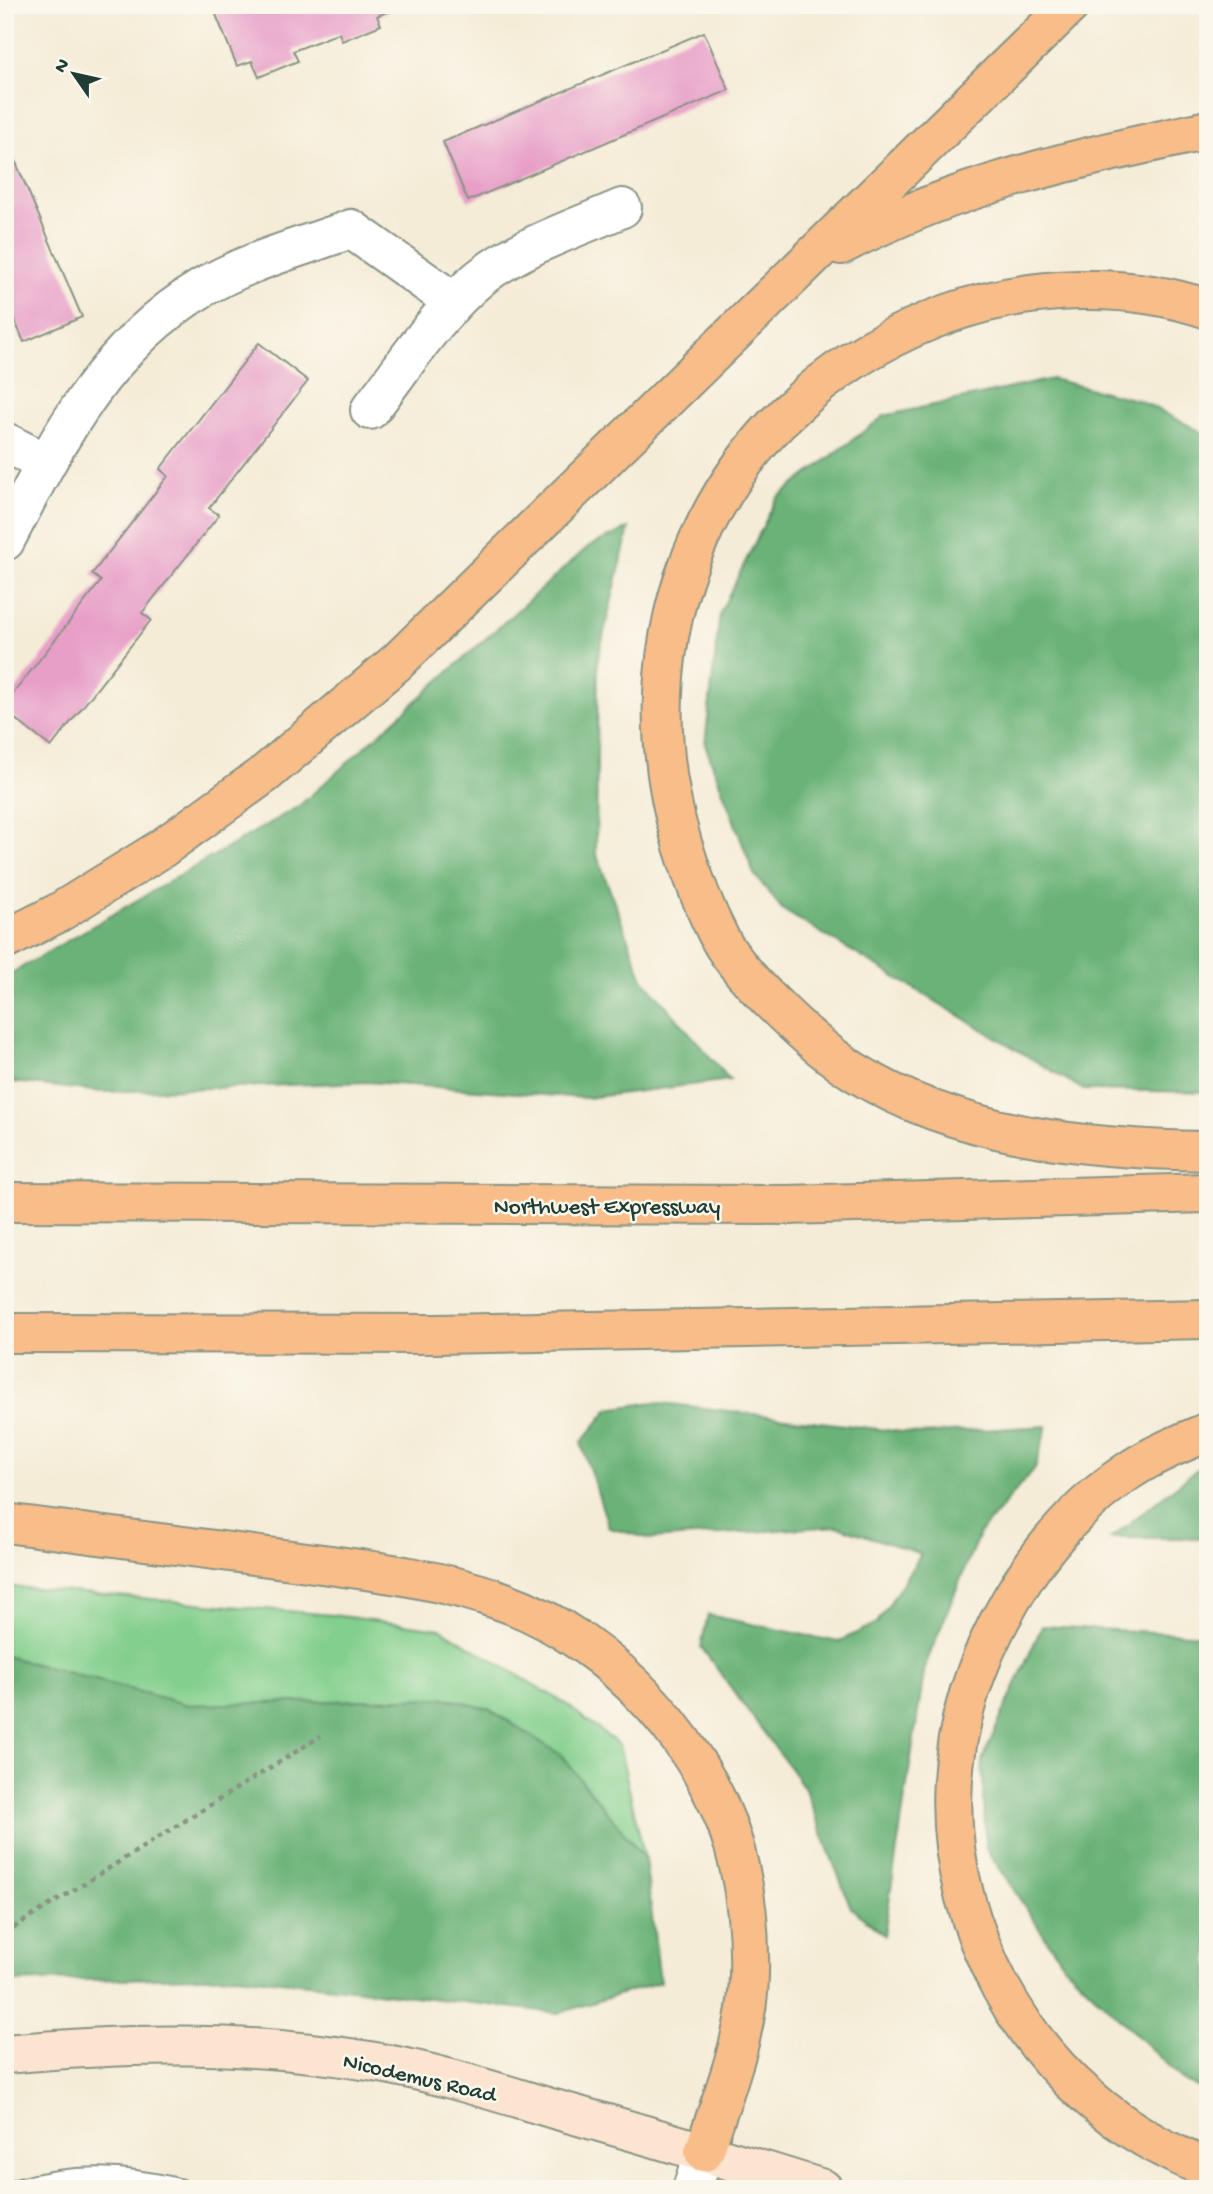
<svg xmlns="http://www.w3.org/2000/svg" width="1213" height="2194" font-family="'Gochi Hand',sans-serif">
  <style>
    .green { fill: #83cf8d; stroke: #518660; stroke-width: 2 }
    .forest { fill: #6ab278; stroke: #447856; stroke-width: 2 }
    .building { fill: #e79ec7 }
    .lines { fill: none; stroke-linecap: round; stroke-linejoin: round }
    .lane-casing { stroke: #8a9486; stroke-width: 23 }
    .street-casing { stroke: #8a9486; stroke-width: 42 }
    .secondary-casing { stroke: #8a9486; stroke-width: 42 }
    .highway-casing { stroke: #8a9486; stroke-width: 42 }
    .path { stroke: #8a9486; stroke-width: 4.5; stroke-dasharray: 5 5; stroke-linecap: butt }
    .lane { stroke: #fff; stroke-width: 19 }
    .street { stroke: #fff; stroke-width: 38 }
    .secondary { stroke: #fce5d0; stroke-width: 38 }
    .highway { stroke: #f8bd89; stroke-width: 38 }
    .labels { text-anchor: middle; stroke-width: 5; stroke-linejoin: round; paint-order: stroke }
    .street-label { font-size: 23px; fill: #1f3d34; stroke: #fbf7ec }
  </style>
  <rect width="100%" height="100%" fill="#fbf7ec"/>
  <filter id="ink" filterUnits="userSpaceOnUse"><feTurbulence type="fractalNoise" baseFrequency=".0143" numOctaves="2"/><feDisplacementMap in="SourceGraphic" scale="14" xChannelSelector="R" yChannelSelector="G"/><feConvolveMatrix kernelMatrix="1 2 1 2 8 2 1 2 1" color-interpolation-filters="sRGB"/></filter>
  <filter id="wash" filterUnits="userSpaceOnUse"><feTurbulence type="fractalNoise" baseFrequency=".00686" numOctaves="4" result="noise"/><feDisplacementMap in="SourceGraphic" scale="28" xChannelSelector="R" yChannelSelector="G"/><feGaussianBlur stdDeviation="1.57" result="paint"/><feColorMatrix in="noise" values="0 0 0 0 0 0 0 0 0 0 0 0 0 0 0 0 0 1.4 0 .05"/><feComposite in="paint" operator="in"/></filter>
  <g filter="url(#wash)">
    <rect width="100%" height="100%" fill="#f4ecd7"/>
    <path class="green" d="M5 1586 332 1615 441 1629 566 1704 619 1745 645 1859 561 1755 489 1709 445 1698 188 1705 5 1656Z"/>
    <path class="forest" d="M1052 379 1141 401 1208 435V1092L1084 1090 783 910 754 874 705 744 720 613 777 498 884 416Z
      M629 528 598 658 596 853 643 979 730 1080 586 1098 368 1082 103 1092 5 1081V977L299 806 589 546Z
      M654 1402 919 1434 1047 1426 1035 1468 979 1534 925 1666 884 1935 851 1908 804 1787 701 1647 708 1615 838 1642 877 1623 921 1554 837 1526 651 1539 609 1528 581 1443 609 1409Z
      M1208 1464V1538H1111L1197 1469Z
      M1042 1626 1208 1635V2092L1184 2081 1063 1964 986 1848 982 1760Z
      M5 1656 188 1705 445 1698 489 1709 561 1755 645 1859 660 1982 559 2013 238 1976 5 1982Z"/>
    <g id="blocks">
      <path class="building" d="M212 5H403L377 16 381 25 342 41 339 33 293 51 298 61 259 77 252 61 237 66Z
        M704 32 729 90 468 201 443 142Z
        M5 137 82 317 24 342 5 298Z
        M259 343 308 381 209 508 219 515 142 613 151 620 51 747 5 711V704L101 581 92 574 168 476 160 469Z"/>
    </g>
  </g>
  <g filter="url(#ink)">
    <use href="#blocks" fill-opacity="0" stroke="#8a9486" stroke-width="2"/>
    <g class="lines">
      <defs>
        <path id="lane" d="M18 2189C73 2173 124 2175 180 2189"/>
        <path id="street" d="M370 410C405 365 437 313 481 277 521 246 576 228 622 208
          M5 442 46 463
          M5 541C56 443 103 347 202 288 247 261 302 247 351 229L454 302
          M692 2189 704 2152"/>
        <path id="secondary" d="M5 2054C130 2042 245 2041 369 2061 432 2071 493 2091 554 2109 644 2134 733 2161 823 2189"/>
        <path id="highway" d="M841 245C959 184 1079 158 1208 130
          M1208 309C1127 281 1031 285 950 313 726 392 615 616 682 843 692 876 704 908 720 939 741 978 817 1049 855 1072 958 1137 1089 1149 1208 1151
          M5 940 58 913 161 849 266 773 397 662 1070 5
          M5 1202 787 1205 1208 1193
          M5 1333 436 1334 1208 1319
          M1208 1432C1181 1443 1152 1455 1127 1472 1079 1505 1040 1549 1011 1600 937 1726 932 1858 1001 1988 1046 2071 1119 2135 1208 2168
          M5 1523C98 1535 191 1547 284 1559 357 1569 433 1576 502 1601 611 1639 715 1752 739 1866 747 1901 750 1940 749 1976 748 2035 722 2096 704 2152"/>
      </defs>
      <use href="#lane" class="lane-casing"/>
      <use href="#street" class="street-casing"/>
      <use href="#secondary" class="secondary-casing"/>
      <use href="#highway" class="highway-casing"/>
      <path class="path" d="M5 1933 321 1736"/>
      <use href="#lane" class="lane"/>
      <use href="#street" class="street"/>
      <use href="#secondary" class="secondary"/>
      <use href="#highway" class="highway"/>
    </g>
  </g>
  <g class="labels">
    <g class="street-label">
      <text x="607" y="1213">Northwest Expressway</text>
      <text transform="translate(420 2076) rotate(13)" y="8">Nicodemus Road</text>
    </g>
  </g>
  <rect width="1213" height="2194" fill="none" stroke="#fbf7ec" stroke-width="28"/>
  <g transform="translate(74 74) rotate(304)" stroke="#fbf7ec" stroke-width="5" paint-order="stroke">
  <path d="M0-5L12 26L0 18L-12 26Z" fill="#1f3d34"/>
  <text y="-10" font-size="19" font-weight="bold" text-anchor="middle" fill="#1f3d34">N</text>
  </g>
</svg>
